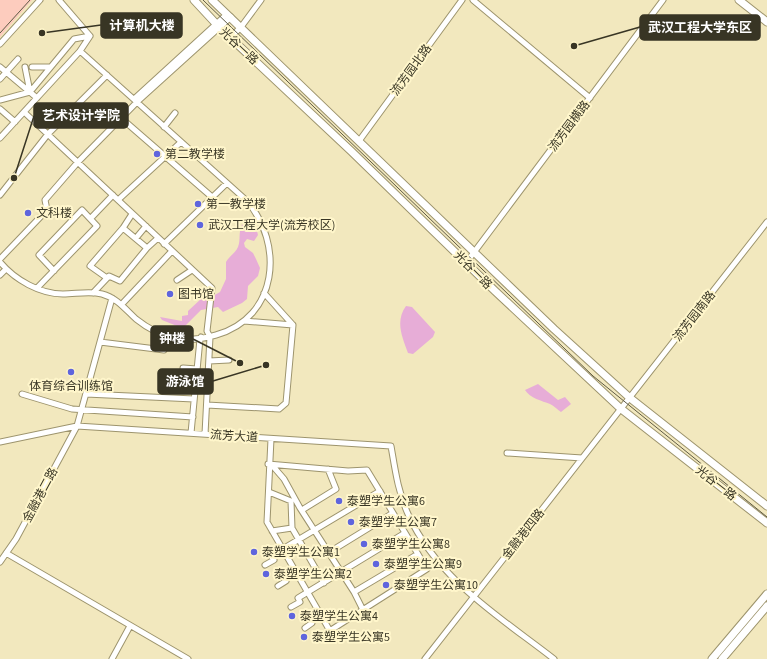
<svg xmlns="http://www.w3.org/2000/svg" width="767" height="659" font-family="'Source Sans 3','Noto Sans SC',sans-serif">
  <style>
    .green { fill: #fdccbe }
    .water { fill: #e7add7 }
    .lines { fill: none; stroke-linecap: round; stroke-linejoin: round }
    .minor-casing { stroke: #9d946d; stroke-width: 7 }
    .major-casing { stroke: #9d946d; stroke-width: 9 }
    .minor { stroke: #fff; stroke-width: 5 }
    .major { stroke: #fff; stroke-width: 7 }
    .tram { stroke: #5f5b45; stroke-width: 1 }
    .poi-dot { fill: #5f65dd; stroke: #fff6cb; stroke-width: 1.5 }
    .labels { text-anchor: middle; stroke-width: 4; stroke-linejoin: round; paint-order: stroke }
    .street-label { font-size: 12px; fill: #383524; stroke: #fff6cb }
    .poi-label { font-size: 12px; fill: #383524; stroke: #fff6cb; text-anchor: start }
    .leader { fill: none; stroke: #383524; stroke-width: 1.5 }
    .callout-dot { fill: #383524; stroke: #fff6cb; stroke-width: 1.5 }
    .callout { fill: #383524; stroke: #383524; stroke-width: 1.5 }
    .callout-label { font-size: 13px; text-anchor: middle; font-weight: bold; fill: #fff }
  </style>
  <rect width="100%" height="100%" fill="#f2e8be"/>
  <path class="green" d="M0 0H32L0 37Z"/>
  <path class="water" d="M250 221 256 227 258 235 254 241 247 239 244 243 245 247 253 253 256 259 260 268 258 276 248 286 247 299 242 303 223 312 218 307 201 310 186 325 182 328 162 320 160 317 182 321V316L188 315V311L202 298 213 296 220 292 226 279V262C229 256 235 254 238 247 241 240 238 232 242 225Z
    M406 306 412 307 435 332 433 337 413 354 408 353C402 337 395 321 406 306Z
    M538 384 558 400 565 397 571 404 561 412C558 410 554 406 550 404 542 401 530 398 525 390Z"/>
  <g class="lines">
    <defs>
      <path id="minor" d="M59 0 90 36
        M473 0 590 98
        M231 37 241 27 261 0
        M0 44 40 0
        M80 51 90 36
        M0 67 37 98
        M25 67 30 92
        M32 67H50
        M0 79 18 59
        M134 99 227 14
        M0 100 30 92 74 39 90 36
        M0 109 15 122
        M24 112 212 288 207 331 210 337 205 434
        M121 118 212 197
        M164 127 175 113
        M0 138 80 51 246 200C285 244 278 318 216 335 202 339 187 341 174 338 161 335 146 327 136 319 125 309 117 298 102 294 89 291 76 294 63 294 40 294 15 280 0 262
        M359 141 462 0
        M0 195 48 134 107 75
        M118 200 181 142
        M91 218 113 195
        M123 228 147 248
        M136 238 146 226
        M164 244 227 183
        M0 259 47 210 45 200 78 162 137 102 231 17
        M466 263 663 0
        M0 275 6 269
        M107 278 90 266 123 228 132 214
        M177 280 192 270
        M37 288 97 226 82 210 39 255 54 271
        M93 293 109 276 120 281 147 248 158 238
        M122 304 172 251
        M244 321 293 325
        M100 342 164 350 166 335
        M209 361 229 360
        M183 368 197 369
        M22 394 72 409 193 417
        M86 394 194 399
        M207 405 279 409 286 403 293 325 264 293
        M191 433 200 339 201 337
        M271 439 267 522 330 631
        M0 442 77 426 391 446C395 469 398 492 408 514 437 579 500 617 554 659
        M507 453 582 458
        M268 464 348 471 367 470 427 569 320 637
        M271 464 284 479 300 508 354 592 363 610
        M269 492 291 501 292 528 324 583
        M302 510 336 489 328 469
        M272 531 292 528
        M6 553 188 659
        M328 553 393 513
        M0 562 16 539 77 426 112 298
        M265 565 274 560 271 556 380 491
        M278 586 286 581 284 578 296 571
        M354 592 418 554
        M291 607 300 602 298 598 405 533
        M305 628 312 623 311 619 321 614
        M112 659 130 626
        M425 659 767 222"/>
      <path id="major" d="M194 0 220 28 351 151 495 291 620 408 767 523
        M212 0 554 329 630 398 767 506
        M739 0 767 22
        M712 659 767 594
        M722 659 767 606"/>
    </defs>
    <use href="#minor" class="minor-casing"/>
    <use href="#major" class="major-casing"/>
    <use href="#minor" class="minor"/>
    <use href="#major" class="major"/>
    <path class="tram" d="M203 0 593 376 767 517
      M0 33 30 0"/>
  </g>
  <g class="poi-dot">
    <circle cx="157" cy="154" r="4"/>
    <circle cx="198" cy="204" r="4"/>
    <circle cx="28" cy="213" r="4"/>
    <circle cx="200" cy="225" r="4"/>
    <circle cx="170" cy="294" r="4"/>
    <circle cx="71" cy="372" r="4"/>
    <circle cx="339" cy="501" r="4"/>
    <circle cx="351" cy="522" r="4"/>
    <circle cx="364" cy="544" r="4"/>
    <circle cx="254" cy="552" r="4"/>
    <circle cx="376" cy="564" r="4"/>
    <circle cx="266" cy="574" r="4"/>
    <circle cx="386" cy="585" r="4"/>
    <circle cx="292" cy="616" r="4"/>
    <circle cx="304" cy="637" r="4"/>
  </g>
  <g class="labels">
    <g class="street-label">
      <text transform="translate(239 46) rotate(43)" y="4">光谷一路</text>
      <text transform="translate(411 70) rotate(-54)" y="4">流芳园北路</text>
      <text transform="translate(569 126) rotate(-53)" y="4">流芳园横路</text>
      <text transform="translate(473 270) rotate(45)" y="4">光谷一路</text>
      <text transform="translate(694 316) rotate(-52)" y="4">流芳园南路</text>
      <text transform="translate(234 436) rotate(4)" y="4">流芳大道</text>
      <text transform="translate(716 483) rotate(38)" y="4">光谷一路</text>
      <text transform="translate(40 495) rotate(-62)" y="4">金融港二路</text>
      <text transform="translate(523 534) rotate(-52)" y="4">金融港四路</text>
    </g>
    <g class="poi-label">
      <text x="165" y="158">第二教学楼</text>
      <text x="206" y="208">第一教学楼</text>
      <text x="36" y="217">文科楼</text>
      <text x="208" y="229">武汉工程大学(流芳校区)</text>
      <text x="178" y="298">图书馆</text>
      <text x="71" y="390" text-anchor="middle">体育综合训练馆</text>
      <text x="347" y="505">泰塑学生公寓6</text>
      <text x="359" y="526">泰塑学生公寓7</text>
      <text x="372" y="548">泰塑学生公寓8</text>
      <text x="262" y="556">泰塑学生公寓1</text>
      <text x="384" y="568">泰塑学生公寓9</text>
      <text x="274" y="578">泰塑学生公寓2</text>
      <text x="394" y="589">泰塑学生公寓10</text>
      <text x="300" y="620">泰塑学生公寓4</text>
      <text x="312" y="641">泰塑学生公寓5</text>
    </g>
  </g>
  <path class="leader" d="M42 33L101 25M574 46L640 27M14 178L34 116M240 363L193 339M266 365L213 381"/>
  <g class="callout-dot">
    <circle cx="42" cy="33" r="4"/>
    <circle cx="574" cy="46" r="4"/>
    <circle cx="14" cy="178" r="4"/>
    <circle cx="240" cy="363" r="4"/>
    <circle cx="266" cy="365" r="4"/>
  </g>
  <g class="callout">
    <rect x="101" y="13" width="81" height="25" rx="4"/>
    <rect x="640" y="15" width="120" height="25" rx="4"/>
    <rect x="34" y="103" width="94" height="25" rx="4"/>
    <rect x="151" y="326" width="42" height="25" rx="4"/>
    <rect x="158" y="369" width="55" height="25" rx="4"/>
  </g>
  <g class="callout-label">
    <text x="142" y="30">计算机大楼</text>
    <text x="700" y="32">武汉工程大学东区</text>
    <text x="81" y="120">艺术设计学院</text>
    <text x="172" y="343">钟楼</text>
    <text x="185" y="386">游泳馆</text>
  </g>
</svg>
